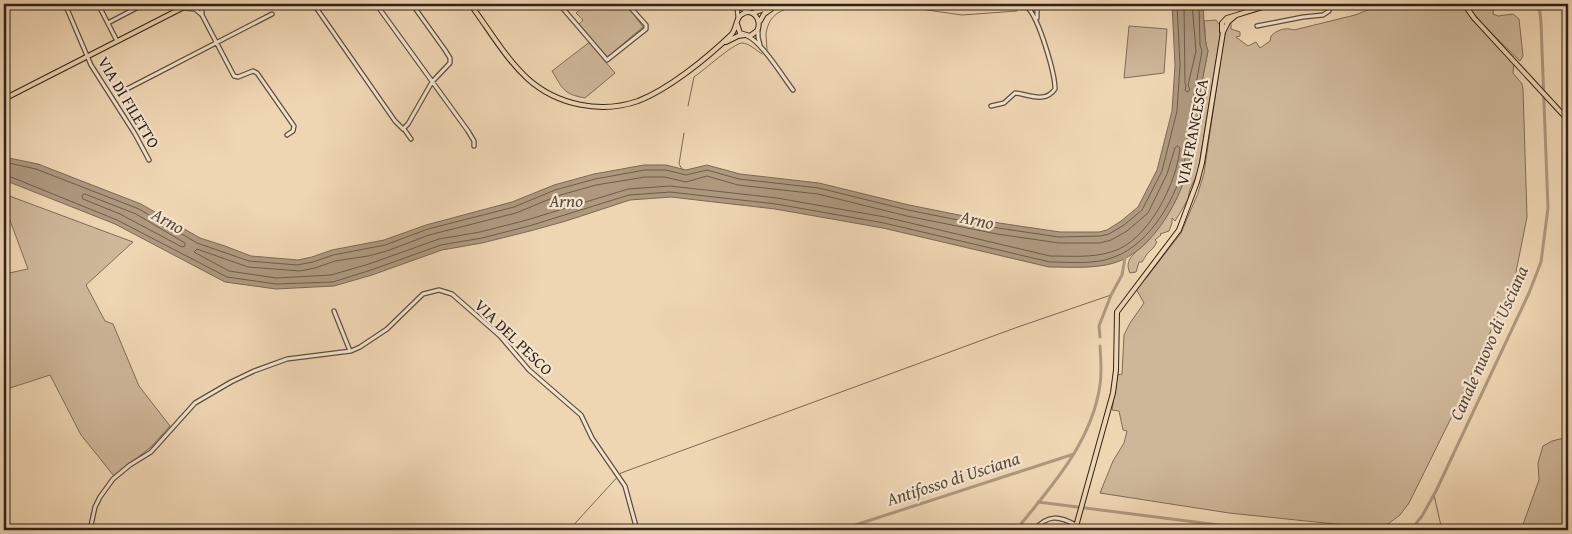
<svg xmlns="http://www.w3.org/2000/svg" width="1572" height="534" font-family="'Gentium Book Plus',serif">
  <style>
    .green { fill: #ceb799; stroke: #7e6c58 }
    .water { fill: #ae987e; stroke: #7b6855 }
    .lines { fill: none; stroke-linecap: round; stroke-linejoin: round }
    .shore { stroke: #6e5c4b; stroke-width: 1 }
    .stream { stroke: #7b6855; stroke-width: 1 }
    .canal { stroke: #ae987e; stroke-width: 3 }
    .minor-casing { stroke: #5f4e3f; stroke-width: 5.5 }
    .major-casing { stroke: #2f2118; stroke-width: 6 }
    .minor { stroke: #f5e4ce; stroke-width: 3 }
    .major { stroke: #efd6b3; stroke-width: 4 }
    .labels { text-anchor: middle; stroke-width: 4.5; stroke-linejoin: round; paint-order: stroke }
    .street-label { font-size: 16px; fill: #2f2118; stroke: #f5e4ce }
    .water-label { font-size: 18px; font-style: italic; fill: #5b4b3c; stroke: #f5e4ce }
  </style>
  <rect width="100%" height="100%" fill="#efd6b3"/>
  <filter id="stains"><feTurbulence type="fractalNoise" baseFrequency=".004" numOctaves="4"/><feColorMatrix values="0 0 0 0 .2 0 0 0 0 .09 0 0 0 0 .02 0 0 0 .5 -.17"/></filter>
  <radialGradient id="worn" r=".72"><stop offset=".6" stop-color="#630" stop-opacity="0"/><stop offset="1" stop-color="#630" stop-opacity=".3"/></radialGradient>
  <path class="green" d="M587 4H629L627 5 643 27 604 60 615 73 585 98C563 94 563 89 552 71L591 41 578 25 583 20 576 13Z
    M1383 4H1462L1474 21 1514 64 1513 73 1522 84 1523 89 1527 217 1515 277 1459 402 1409 503 1400 515 1388 524 1364 527 1229 513 1100 493 1113 461 1124 443 1127 431 1123 430 1119 411 1112 410 1117 375 1122 374 1124 335 1130 323 1144 303 1136 289 1147 277 1181 233 1198 193 1204 173 1224 37 1228 26 1231 23V29L1240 32V36L1236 37 1248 46 1256 42 1260 48 1270 41 1271 36C1277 30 1285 27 1294 30L1355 15Z
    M1466 4H1494L1493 14 1498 16 1513 14 1519 19 1523 56 1520 61 1483 25Z
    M1216 20 1220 25V37L1198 172C1196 177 1193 182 1191 187 1189 190 1189 196 1188 199 1186 203 1177 218 1175 221L1172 218V223L1169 231 1160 234 1161 235 1155 240 1157 242 1154 247 1147 254 1142 262H1139L1136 272 1130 273C1122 257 1141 250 1149 240 1154 233 1159 225 1165 218 1186 188 1191 155 1194 120L1198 114 1197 107 1208 51C1204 42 1206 31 1204 21Z
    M1129 26 1167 29 1164 73 1124 78Z
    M4 194 133 242 86 285 105 321 113 324 139 386 170 426 151 447 114 476 81 435 50 375 7 389 4 381V274L28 269 4 204Z
    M1568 437V465L1566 467 1568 479V530H1521L1539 480 1538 463 1543 446 1552 441Z"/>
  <path class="water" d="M1172 4H1203C1204 15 1204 42 1208 51L1197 107 1198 115 1194 120C1193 132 1192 145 1190 158 1184 195 1153 252 1114 263 1094 269 1070 267 1049 267L883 228 775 209 671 197 630 200 566 221 530 231 482 243 442 250 372 275 334 286 276 289 225 282 115 224 4 180V157L38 164 141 204 200 238 225 246 251 256 298 260 312 257 332 250 384 240 426 225 512 202 554 185 594 174 644 165H666L686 170 707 165 740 174 819 183 909 205 999 223 1060 232H1099L1107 230 1121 221 1138 207 1157 170 1172 111 1175 65Z"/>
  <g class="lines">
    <path class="shore" d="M1184 4 1185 83 1186 85 1185 90 1187 92 1190 90 1188 85 1196 51 1192 4
      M1178 146 1180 148C1177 183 1148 242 1111 252 1092 258 1070 256 1050 256L885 217 777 198 670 186 628 189 527 220 480 232 439 239 369 264 331 275 276 278 229 271 194 252 197 249 248 267 300 271 315 268 335 261 368 256 387 251 429 235 516 213 557 196 596 185 645 177H665L686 182 707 176 738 185 818 194 907 216 997 234 1059 243H1100L1111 240 1127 231 1148 213 1167 174 1175 148Z
      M4 162 36 169 139 209 197 243 249 261 297 265 313 262 333 255 385 245 428 229 514 207 555 190 595 179 645 170H666L686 175 707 170 739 179 819 188 908 210 998 228 1059 237 1100 236 1109 234 1124 225 1142 210 1162 171 1177 111 1180 65 1177 4
      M4 175 11 177 117 220 227 277 276 284 333 282 371 270 441 245 482 238 529 226 629 195 670 192 776 204 884 223 1050 262C1070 262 1095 265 1114 257 1151 244 1179 194 1185 158 1187 149 1187 140 1188 131 1189 122 1193 114 1192 106L1202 51 1200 45 1199 4
      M85 194 136 214 185 243V246L182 247 120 214 83 199 82 196Z"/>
    <path class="stream" d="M899 6 962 15 1017 11
      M767 50C767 45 766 39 766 34 769 12 783 10 802 4
      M688 106 694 77C703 71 734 43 742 43 749 43 757 51 762 54
      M682 169 679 164 684 133
      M1434 495 1442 530
      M569 530 621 473 1015 328 1111 295"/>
    <path class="canal" d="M1100 337 1099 326 1111 295 1122 275 1125 258 1124 256
      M1038 502 1258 530
      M840 530 1074 454
      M1016 530C1051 487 1092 442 1100 385 1102 372 1101 359 1100 346
      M1411 530 1422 516 1436 491 1529 293 1541 262 1548 208 1541 23 1539 4"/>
    <defs>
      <path id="minor" d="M65 4 91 65 135 134 149 160
        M98 4 117 41
        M315 4 317 9 395 121 403 129 408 124 432 82 450 63V58L445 50 412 4
        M376 4 468 131 474 141V146
        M559 4 607 60 646 29V25L630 7 631 4
        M737 4 738 18
        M739 4 743 9 749 12
        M184 8 195 9 202 15 234 76 238 77 253 71 257 73 294 126 293 131 287 135
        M317 9 324 4
        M202 14V4
        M1037 18V5
        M108 23 144 4
        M1257 26 1303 17 1323 15 1329 11V4
        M758 30V37L760 45
        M747 36C761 41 783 77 793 90
        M125 90 272 14
        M991 106 1004 103 1015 93C1028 94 1045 104 1055 89 1055 73 1039 19 1028 8
        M404 129 411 139
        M334 311 350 351
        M90 530 95 507 100 497 113 479 130 465 151 452 195 403 231 382 254 371 287 359 351 351 360 347 387 329 423 294 439 290 452 294 500 336 529 370 581 415 592 438 625 486 637 530
        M1034 530C1048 514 1059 516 1076 525"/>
      <path id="major" d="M470 4C489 29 505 58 528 79 557 105 601 114 638 101 669 89 707 58 731 35 737 29 735 20 741 15 752 6 763 20 757 31L750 36 740 33 737 24
        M941 4 971 6 1003 4
        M1021 4 1030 8 1038 4
        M1065 4 1090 6 1120 4
        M1464 4 1474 18 1568 120
        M753 13 779 4
        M760 21 764 14 771 9
        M1222 31V23L1227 18 1272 4
        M726 42 738 36 745 35
        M4 99 190 4
        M1075 530 1113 393 1116 370 1117 312 1179 230 1197 182 1202 163 1223 32 1228 22 1235 16"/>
    </defs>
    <use href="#minor" class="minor-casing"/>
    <use href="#major" class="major-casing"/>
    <use href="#minor" class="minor"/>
    <use href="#major" class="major"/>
  </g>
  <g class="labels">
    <g class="street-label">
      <text transform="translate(129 102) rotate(59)" y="6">VIA DI FILETTO</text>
      <text transform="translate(1192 132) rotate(-79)" y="6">VIA FRANCESCA</text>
      <text transform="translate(514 337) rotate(44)" y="6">VIA DEL PESCO</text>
    </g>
    <g class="water-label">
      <text x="566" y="207">Arno</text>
      <text transform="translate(977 220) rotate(12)" y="6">Arno</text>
      <text transform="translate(168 221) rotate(29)" y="6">Arno</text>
      <text transform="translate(1489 343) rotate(-66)" y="6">Canale nuovo di Usciana</text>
      <text transform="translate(953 479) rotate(-18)" y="6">Antifosso di Usciana</text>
    </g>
  </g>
  <rect width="1572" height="534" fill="none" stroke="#efd6b3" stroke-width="20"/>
  <rect x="5" y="5" width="1562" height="524" fill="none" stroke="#2f2118" stroke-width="2.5"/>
  <rect x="10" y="10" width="1552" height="514" fill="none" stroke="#2f2118"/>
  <rect width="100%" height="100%" filter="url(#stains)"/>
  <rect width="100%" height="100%" fill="url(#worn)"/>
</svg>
